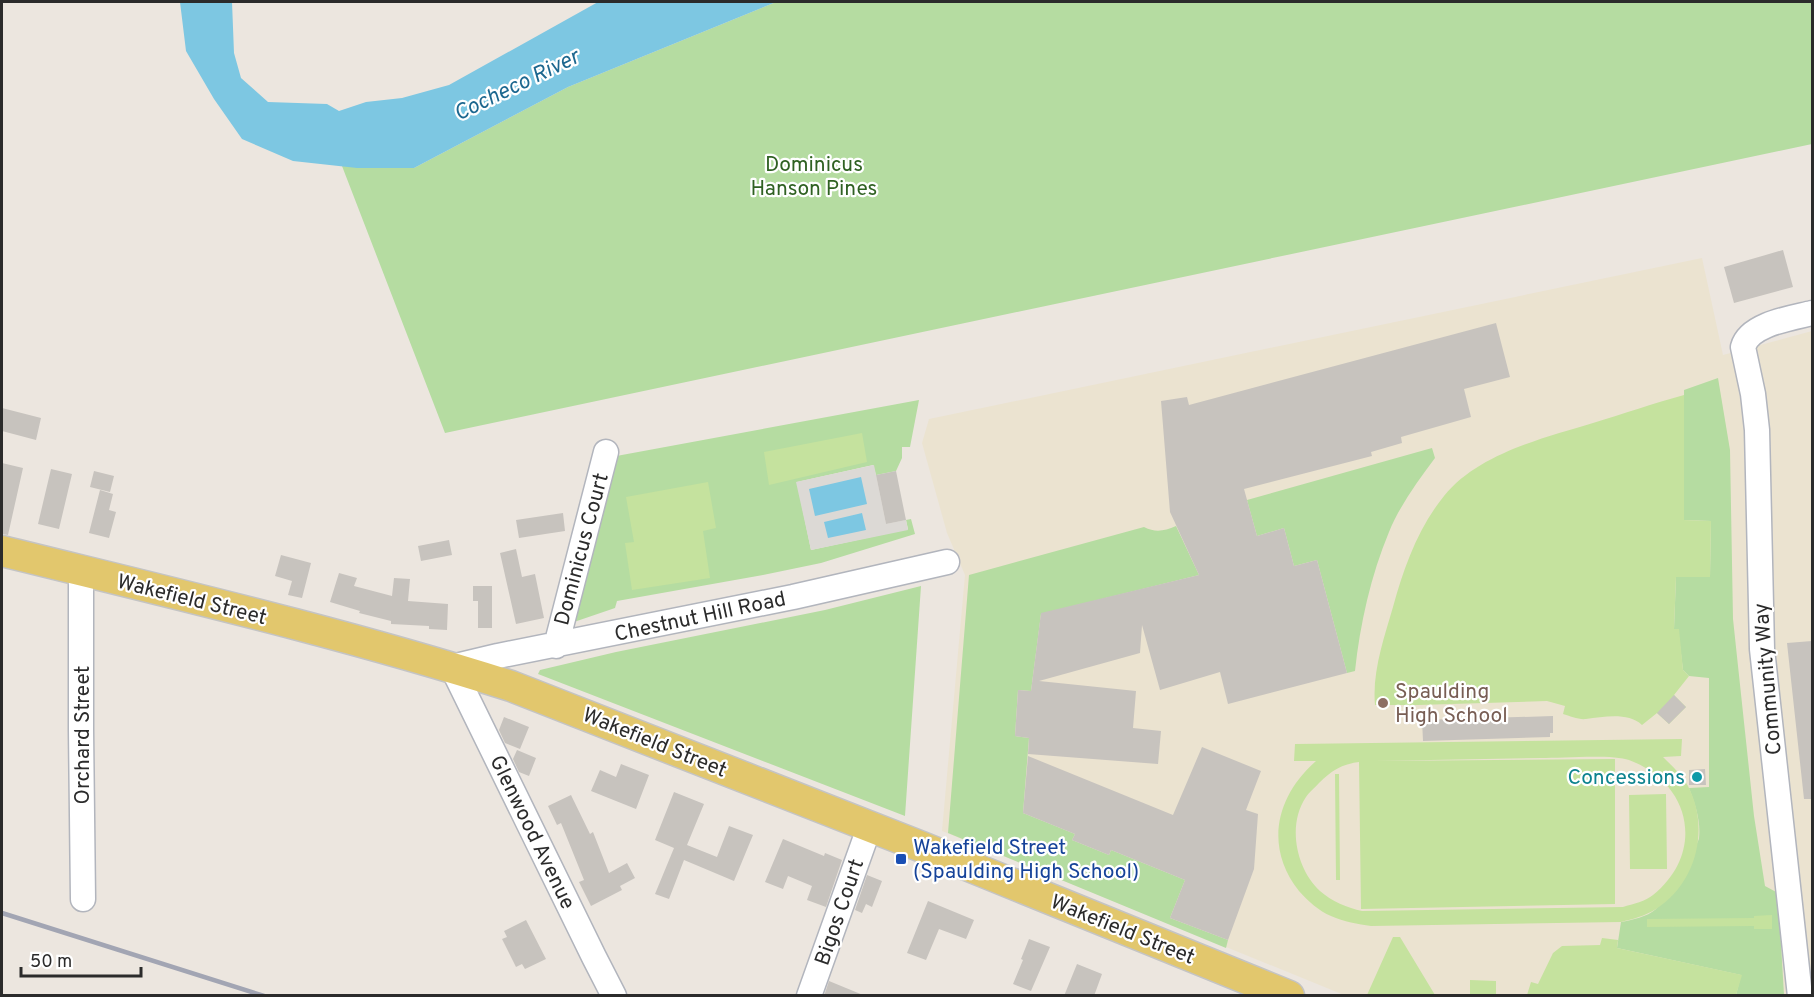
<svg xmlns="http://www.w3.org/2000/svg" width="1814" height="997" font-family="Overpass,sans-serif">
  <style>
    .education { fill: #ebe3d0 }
    .green { fill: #b5dca1 }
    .pitch { fill: #c5e29e; fill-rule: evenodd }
    .plaza { fill: #dcd9d5 }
    .water { fill: #7dc7e2 }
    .building { fill: #c7c3be }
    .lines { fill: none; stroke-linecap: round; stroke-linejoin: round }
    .minor-casing { stroke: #b2b5bd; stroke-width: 27 }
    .major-casing { stroke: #c4c4c4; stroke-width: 33 }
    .minor { stroke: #fff; stroke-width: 24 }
    .major { stroke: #e2c76d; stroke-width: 30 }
    .rail { stroke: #a2a5b3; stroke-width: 4.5 }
    .education-dot { fill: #8d6e63; stroke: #fff; stroke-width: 2 }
    .culture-dot { fill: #0f9aa8; stroke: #fff; stroke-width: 2 }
    .transit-dot { fill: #1a4fb4; stroke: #fff; stroke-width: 2 }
    .labels { text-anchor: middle; stroke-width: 4.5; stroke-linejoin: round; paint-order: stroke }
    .park-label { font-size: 21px; fill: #2f6122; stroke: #fff }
    .street-label { font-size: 21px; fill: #2b2b2b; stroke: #fff }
    .education-label { font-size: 21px; fill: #785e54; stroke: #fff; text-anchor: start }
    .culture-label { font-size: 21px; fill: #0d838f; stroke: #fff; text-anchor: end }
    .transit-label { font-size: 21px; fill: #164399; stroke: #fff; text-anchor: start }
    .water-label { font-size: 22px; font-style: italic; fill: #1c678f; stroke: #fff }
  </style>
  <rect width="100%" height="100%" fill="#ece6df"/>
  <path class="education" d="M1702 258 1723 355 1812 331V995H1344L942 831 965 575 947 533 922 443 929 419Z"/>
  <path class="green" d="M776 2H1812V144L445 433 342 166 414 168 568 87Z
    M1718 378 1730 450 1733 619 1754 816 1765 886 1778 893 1784 995H1736L1741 975 1617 948 1621 922C1632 920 1647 917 1656 909 1661 905 1699 844 1699 838 1701 821 1695 804 1689 788L1709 787V678L1689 676 1683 670 1678 629H1674L1676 577 1710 576 1711 521 1684 520V390Z
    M919 400 910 447H902V458L896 471 876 475 873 465 797 482 811 550 908 529 906 520 911 519 915 534 821 563 763 575 617 601 615 608 574 622 611 457Z
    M1432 448 1435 458C1418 481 1400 505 1389 532 1371 575 1360 624 1355 671L1347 673 1317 560 1294 566 1284 528 1257 536 1247 500Z
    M1176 526 1199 575 1041 614 1031 691 1018 690 1015 736 1029 738 1023 813 1075 834 1072 840 1109 855 1111 850 1185 880 1170 918 1228 940 1226 948 948 833 969 575 1144 527C1156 533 1164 531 1176 526Z
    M921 586 905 816 538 674 540 670 616 652 825 610Z"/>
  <path class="pitch" d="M1684 395V520L1711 521 1710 577H1676L1674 629H1679L1683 670 1689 676 1674 695 1686 707 1669 724 1657 713 1642 725C1628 712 1604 717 1586 719 1579 720 1570 716 1563 714L1565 706 1547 701 1418 705H1375C1372 672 1384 638 1393 607 1404 567 1418 528 1444 496 1478 454 1543 438 1593 423 1623 414 1654 403 1684 395Z
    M862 433 867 462 769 485 764 452Z
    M708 482 716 528 703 531 710 578 632 590 625 543 634 542 626 497Z
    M1682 739 1681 756 1663 757C1672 766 1682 775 1688 786 1710 828 1697 883 1656 909 1645 916 1633 919 1621 922L1371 926C1358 924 1344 922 1331 916 1319 911 1308 901 1299 891 1264 847 1276 796 1316 761H1294L1295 744ZM1541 758C1561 758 1613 754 1629 760 1691 783 1706 852 1653 895 1646 901 1633 904 1623 907L1362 911C1348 908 1331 901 1320 891 1296 869 1287 825 1306 797 1309 792 1315 788 1319 783 1331 771 1342 764 1359 762L1361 909 1615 904V759L1375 761Z
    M1335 774H1339L1340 880H1336Z
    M1666 794 1667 869H1630L1629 795Z
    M1772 915V929H1754V926L1647 927V919L1754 918V916Z
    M1393 937H1400L1435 995H1367Z
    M1602 938 1618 940 1617 948 1742 975 1736 995H1527L1531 982 1538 984 1553 953 1562 946 1600 945Z
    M1470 980 1496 981V995H1470Z"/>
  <path class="plaza" d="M874 465 886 524 906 520 908 530 811 550 796 482Z"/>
  <path class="water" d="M180 2H232L234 53 241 78 268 102 327 104 339 111 366 102 402 98 449 85 598 2H776L568 87 414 168H357L293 161 242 139 214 99 186 51Z
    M861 477 867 504 815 516 809 489Z
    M862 513 866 530 828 538 824 522Z"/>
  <path class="building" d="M1783 250 1793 287 1734 303 1724 267Z
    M1496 323 1510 377 1464 389 1471 417 1401 437 1402 443 1371 452 1372 456 1244 489 1257 536 1284 528 1294 566 1317 560 1347 673 1228 704 1220 672 1160 690 1142 625 1140 653 1039 681 1136 691 1133 728 1161 731 1158 764 1028 754 1029 738 1015 736 1018 690 1031 691 1041 613 1199 575 1170 512 1161 401 1187 397 1189 405Z
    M2 408 41 418 36 440 2 431Z
    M2 463 23 468 8 535 2 534Z
    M51 469 72 474 59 529 38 524Z
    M94 471 114 476 110 492 90 487Z
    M896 471 906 520 886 524 876 475Z
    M100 490 113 494 109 510 116 512 109 538 89 533Z
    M563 513 565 531 519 538 516 520Z
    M449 540 452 555 421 561 418 546Z
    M516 549 522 577 535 574 544 618 516 624 500 553Z
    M281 555 311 563 302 598 288 595 292 581 275 576Z
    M339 573 357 578 354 586 392 596 394 578 410 579 408 601 448 604 447 630 429 629V626L391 624V621L359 613 360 611 330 602Z
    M473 586H492V628H478V601H473Z
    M1812 641V799H1804L1787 643Z
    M1674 695 1686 707 1669 724 1657 713Z
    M1553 716V733H1550V737L1423 741 1422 720Z
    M504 717 529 727 520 749 505 743 499 730Z
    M1202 747 1261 771 1246 810 1258 814 1254 869 1228 940 1170 918 1185 880 1111 850 1109 855 1072 840 1075 834 1023 813 1028 756 1173 815Z
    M517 750 536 758 529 776 519 772 513 759Z
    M621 764 649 775 636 809 591 791 600 770 616 777Z
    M1705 769 1706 785H1689V770Z
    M674 792 704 804 687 845 717 857 729 826 753 835 734 881 684 860 669 899 655 894 674 848 655 840Z
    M571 795 590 834 593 832 609 873 627 863 635 878 620 886 622 890 591 906 579 882 584 880 561 823 557 825 548 806Z
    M783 839 824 856 825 853 842 860 826 907 807 900 812 886 788 876 783 889 765 882Z
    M867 875 882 881 872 907 866 904 862 913 855 910Z
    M928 901 974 920 966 939 939 929 926 960 907 953Z
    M526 920 546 959 525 969 522 964 516 967 502 939 507 937 504 931Z
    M1029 939 1050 947 1031 991 1013 984 1023 960 1021 959Z
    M1077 964 1102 974 1094 996H1064Z
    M829 981 863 995V996H824Z"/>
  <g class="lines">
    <defs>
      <path id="minor" d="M81 571V730L83 899
        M556 646 606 452
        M614 996 594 957 452 667 498 656 793 597 947 562
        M809 996 869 828
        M1800 996 1762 649 1757 430 1753 394 1743 347C1749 324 1792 318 1812 313"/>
      <path id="major" d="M2 551C172 593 344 633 511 686L922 847 1289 996"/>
    </defs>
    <use href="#minor" class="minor-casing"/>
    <use href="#major" class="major-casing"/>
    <use href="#minor" class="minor"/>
    <use href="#major" class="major"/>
    <path class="rail" d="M2 913 264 996"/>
  </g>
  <circle class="education-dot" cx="1383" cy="703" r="6"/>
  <circle class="culture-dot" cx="1697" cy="777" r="6"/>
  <rect class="transit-dot" x="895" y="853" width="12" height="12" rx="3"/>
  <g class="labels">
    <g class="park-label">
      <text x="814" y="171">Dominicus<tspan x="814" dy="24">Hanson Pines</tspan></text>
    </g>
    <g class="street-label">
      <text transform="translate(581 549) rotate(-75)" y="7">Dominicus Court</text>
      <text transform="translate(192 599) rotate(14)" y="7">Wakefield Street</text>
      <text transform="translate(700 616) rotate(-12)" y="7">Chestnut Hill Road</text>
      <text transform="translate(1767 679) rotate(-95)" y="7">Community Way</text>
      <text transform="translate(82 735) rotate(-90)" y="7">Orchard Street</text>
      <text transform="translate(655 742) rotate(22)" y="7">Wakefield Street</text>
      <text transform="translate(533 832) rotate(64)" y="7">Glenwood Avenue</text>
      <text transform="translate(839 912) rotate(-71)" y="7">Bigos Court</text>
      <text transform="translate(1123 929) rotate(22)" y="7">Wakefield Street</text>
    </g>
    <g class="education-label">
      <text x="1395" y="698">Spaulding<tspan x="1395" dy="24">High School</tspan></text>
    </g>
    <g class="culture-label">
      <text x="1685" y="784">Concessions</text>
    </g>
    <g class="transit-label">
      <text x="913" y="854">Wakefield Street<tspan x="913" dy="24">(Spaulding High School)</tspan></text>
    </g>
    <g class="water-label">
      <text transform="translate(516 84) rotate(-26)" y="8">Cocheco River</text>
    </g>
  </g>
  <rect width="1814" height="997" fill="none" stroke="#2b2b2b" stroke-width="6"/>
  <path d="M21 967v9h120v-9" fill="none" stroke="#2b2b2b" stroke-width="3"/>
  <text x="30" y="967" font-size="18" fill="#2b2b2b" stroke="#ffffff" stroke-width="4.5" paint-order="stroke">50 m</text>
</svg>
